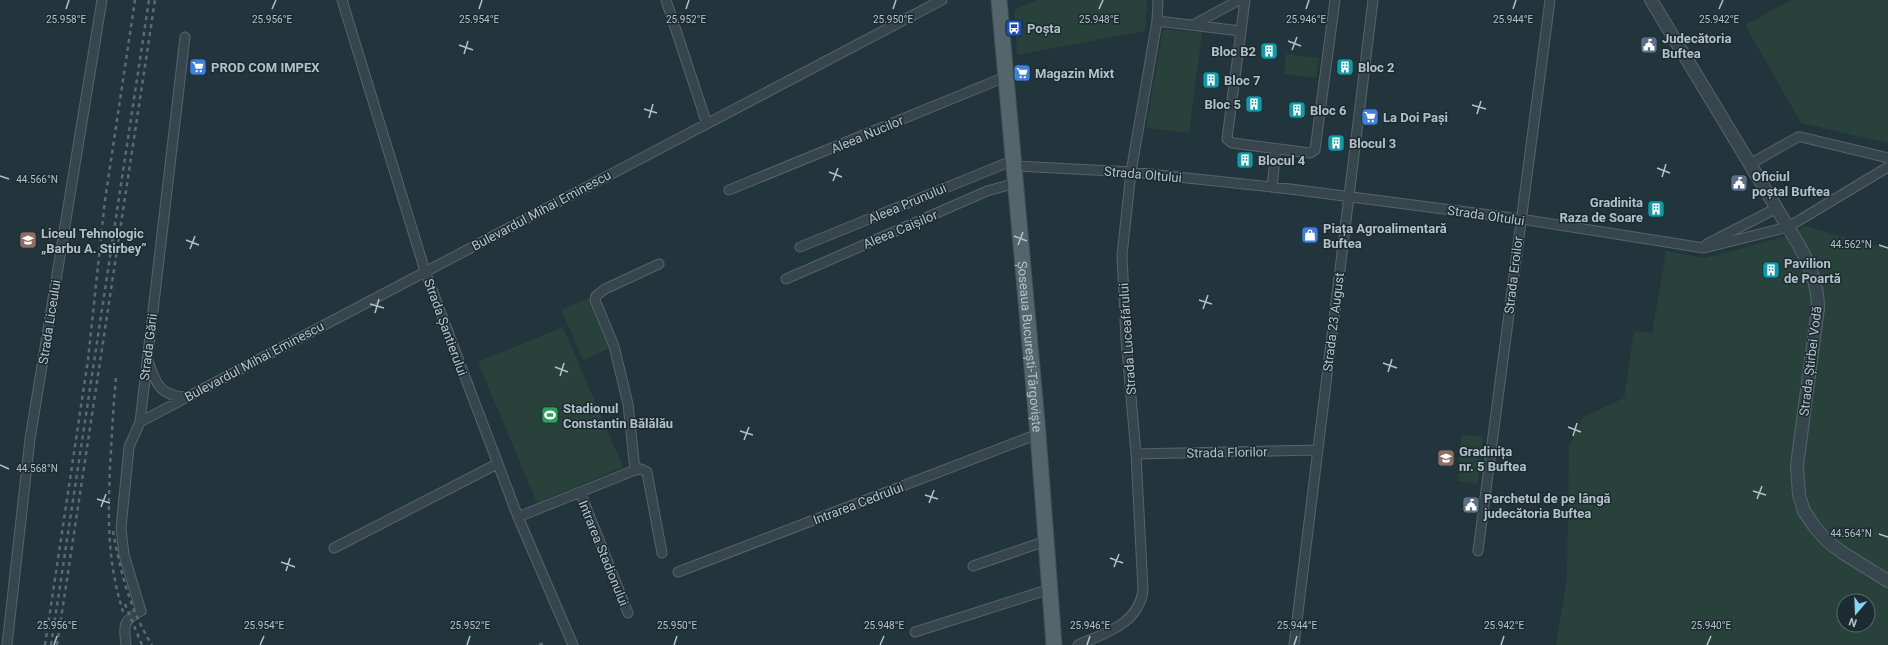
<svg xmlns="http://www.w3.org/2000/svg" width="1888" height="645" font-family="Roboto,sans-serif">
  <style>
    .green { fill: #28413b; fill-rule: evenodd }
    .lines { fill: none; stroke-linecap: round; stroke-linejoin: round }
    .minor-casing { stroke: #55646a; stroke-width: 11 }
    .tertiary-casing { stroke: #55646a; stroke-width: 14 }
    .primary-casing { stroke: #435258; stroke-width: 17 }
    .minor { stroke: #37464c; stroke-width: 9 }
    .tertiary { stroke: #37464c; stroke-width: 12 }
    .primary { stroke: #55656c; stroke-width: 15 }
    .rail { stroke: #596b73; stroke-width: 2.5; stroke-dasharray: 4 4; stroke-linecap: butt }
    .ticks { fill: none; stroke: #b3c1c8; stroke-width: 1.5 }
    .labels { text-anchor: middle; stroke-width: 3; stroke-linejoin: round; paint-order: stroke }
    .poi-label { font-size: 13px; font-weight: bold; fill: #b3c1c8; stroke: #1c2b31; text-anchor: start }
    .street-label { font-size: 13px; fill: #b3c1c8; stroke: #1c2b31 }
    .ticks-label { font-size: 10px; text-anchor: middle; fill: #b3c1c8; stroke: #1c2b31; stroke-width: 3; stroke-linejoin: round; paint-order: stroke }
  </style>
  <rect width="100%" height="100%" fill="#23353c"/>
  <path class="green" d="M1037 0H1147L1145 31 1017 55 1014 10Z
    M1791 0H1888V143L1801 123 1745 25Z
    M1163 29 1202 33 1189 133 1146 128Z
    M1286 54 1319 58 1316 78 1284 74Z
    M1805 226 1888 249V645H1556L1567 578 1569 446 1583 417 1624 398 1634 331 1652 333 1666 251 1705 258 1787 236ZM1844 601H1868V625H1844Z
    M589 298 610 348 583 360 561 310Z
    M563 327 623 467 537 503 478 362Z
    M1461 435 1483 436 1478 484 1458 481Z"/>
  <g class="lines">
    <defs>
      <path id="minor" d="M342 0 425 271 518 517 573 645
        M666 0 707 124
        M1245 0 1227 139 1232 143 1310 153 1315 150 1335 0
        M1157 21 1241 31
        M1193 25 1239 0
        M1750 164 1798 137H1801L1888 158
        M1014 166 1131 172 1290 189 1521 219 1704 248 1788 227 1888 167
        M1272 187 1276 149
        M729 190 1005 77
        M1707 244 1777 208
        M800 247 1014 160
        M786 279 987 191 1016 183
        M148 361C156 383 159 396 186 397
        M140 422 942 0
        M1136 454 1318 450
        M635 470 628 404 614 346 595 300 596 296 605 289 659 264
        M580 492 628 613
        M518 517 635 470 641 469 647 472 662 553
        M334 548 497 464
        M1478 551 1550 0
        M973 566 1046 541
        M678 572 1038 434
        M915 632 1050 589
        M7 645 30 439 102 0
        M126 645C124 625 122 621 141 611L124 555 121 528 129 447 140 422 185 37
        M1078 645C1105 633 1139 624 1143 590L1136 454 1126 339 1122 255 1131 172 1157 21 1158 0
        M1294 645 1373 0"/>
      <path id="tertiary" d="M1651 0 1800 247C1810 266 1818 285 1818 308L1797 465 1799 495 1804 511 1814 526 1827 541 1843 553 1888 581"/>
      <g id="primary">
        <path id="s1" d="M999 0 1038 434 1054 645"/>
      </g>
    </defs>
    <use href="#minor" class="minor-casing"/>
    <use href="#tertiary" class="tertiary-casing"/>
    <use href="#primary" class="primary-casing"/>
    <use href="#minor" class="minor"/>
    <use href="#tertiary" class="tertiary"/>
    <use href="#primary" class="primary"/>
    <path class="rail" d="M116 378C113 407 112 437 110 466 108 521 107 559 123 612
      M113 531C120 571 130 610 152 645
      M125 604 142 645
      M45 645 88 360 105 200 135 0
      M51 645 149 0
      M57 645 155 0
      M539 645 544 643"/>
  </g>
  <path class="ticks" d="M66 9 69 0M272 9 276 0M479 9 482 0M686 9 689 0M893 9 896 0M1099 9 1103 0M1306 9 1309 0M1513 9 1516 0M1719 9 1723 0M1288 41 1301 46M459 45 473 50M1292 50 1297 37M464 54 468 41M1472 105 1486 109M644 109 657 113M1477 114 1481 101M649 118 653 104M1657 168 1670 173M829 172 842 177M0 176 9 179M1662 177 1666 164M833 181 838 168M1014 236 1027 241M186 240 199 245M1018 245 1023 232M1879 245 1888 248M190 249 195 236M1199 300 1212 304M370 304 384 308M1203 309 1208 295M375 313 379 299M1383 363 1397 368M555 367 568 372M1388 372 1392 359M560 376 564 363M1568 427 1581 432M740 431 753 435M1573 436 1577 423M744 440 749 427M0 465 9 469M1753 491 1766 495M925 495 938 499M97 499 110 503M1757 499 1762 486M929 503 934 490M101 507 106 494M1879 534 1888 537M1110 558 1123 563M281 562 295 567M1114 567 1119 554M286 571 290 558M54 645 57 636M260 645 264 636M467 645 470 636M674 645 677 636M880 645 884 636M1087 645 1090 636M1294 645 1297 636M1501 645 1504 636M1707 645 1711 636"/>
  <defs>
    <symbol id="bus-square" viewBox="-11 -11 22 22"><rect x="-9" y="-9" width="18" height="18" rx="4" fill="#1a4fb4" stroke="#1c2b31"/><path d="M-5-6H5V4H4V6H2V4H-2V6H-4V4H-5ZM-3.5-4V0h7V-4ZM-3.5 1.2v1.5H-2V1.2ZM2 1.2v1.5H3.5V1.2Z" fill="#fff"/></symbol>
    <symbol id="civic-square" viewBox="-11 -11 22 22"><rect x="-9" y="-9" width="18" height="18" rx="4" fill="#5c6f8a" stroke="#1c2b31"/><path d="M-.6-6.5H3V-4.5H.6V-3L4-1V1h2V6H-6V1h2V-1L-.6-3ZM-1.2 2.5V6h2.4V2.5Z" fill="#fff"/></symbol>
    <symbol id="building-square" viewBox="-11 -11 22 22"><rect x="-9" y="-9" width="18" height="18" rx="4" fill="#0f9aa8" stroke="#1c2b31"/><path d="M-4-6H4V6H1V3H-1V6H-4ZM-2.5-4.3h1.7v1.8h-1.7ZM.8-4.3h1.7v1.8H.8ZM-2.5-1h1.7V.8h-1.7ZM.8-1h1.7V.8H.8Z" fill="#fff"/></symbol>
    <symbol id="supermarket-square" viewBox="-11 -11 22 22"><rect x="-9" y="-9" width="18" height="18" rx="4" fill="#3f7fe0" stroke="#1c2b31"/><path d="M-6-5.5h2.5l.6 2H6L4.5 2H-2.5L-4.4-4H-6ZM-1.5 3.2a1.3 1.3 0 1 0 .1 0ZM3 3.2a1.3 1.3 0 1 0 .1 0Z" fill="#fff"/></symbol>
    <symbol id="shop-square" viewBox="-11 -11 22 22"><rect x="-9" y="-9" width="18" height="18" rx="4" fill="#3f7fe0" stroke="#1c2b31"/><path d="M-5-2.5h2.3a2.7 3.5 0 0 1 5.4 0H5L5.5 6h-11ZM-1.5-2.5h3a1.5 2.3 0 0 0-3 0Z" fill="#fff"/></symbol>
    <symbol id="school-square" viewBox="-11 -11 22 22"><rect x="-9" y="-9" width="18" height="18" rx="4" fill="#8d6e63" stroke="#1c2b31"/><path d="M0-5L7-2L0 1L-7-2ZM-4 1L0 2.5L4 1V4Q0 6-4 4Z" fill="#fff"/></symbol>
    <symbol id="stadium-square" viewBox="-11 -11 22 22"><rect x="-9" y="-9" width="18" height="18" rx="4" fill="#2e9e5b" stroke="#1c2b31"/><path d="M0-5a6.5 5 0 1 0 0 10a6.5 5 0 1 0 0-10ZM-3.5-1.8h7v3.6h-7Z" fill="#fff"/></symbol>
  </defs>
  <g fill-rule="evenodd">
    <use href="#bus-square" x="1004" y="18" width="20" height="20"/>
    <use href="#civic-square" x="1639" y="35" width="20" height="20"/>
    <use href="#building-square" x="1259" y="41" width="20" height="20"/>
    <use href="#supermarket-square" x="188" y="57" width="20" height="20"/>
    <use href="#building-square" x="1335" y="57" width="20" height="20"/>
    <use href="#supermarket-square" x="1012" y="63" width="20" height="20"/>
    <use href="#building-square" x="1201" y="70" width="20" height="20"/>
    <use href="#building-square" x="1244" y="94" width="20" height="20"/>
    <use href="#building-square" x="1287" y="100" width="20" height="20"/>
    <use href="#supermarket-square" x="1360" y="107" width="20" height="20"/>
    <use href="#building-square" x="1326" y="133" width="20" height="20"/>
    <use href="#building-square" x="1235" y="150" width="20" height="20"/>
    <use href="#civic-square" x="1729" y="173" width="20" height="20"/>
    <use href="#building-square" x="1646" y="199" width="20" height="20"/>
    <use href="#shop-square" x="1300" y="225" width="20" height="20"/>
    <use href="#school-square" x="18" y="230" width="20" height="20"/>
    <use href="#building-square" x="1761" y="260" width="20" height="20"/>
    <use href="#stadium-square" x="540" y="405" width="20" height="20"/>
    <use href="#school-square" x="1436" y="448" width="20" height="20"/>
    <use href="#civic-square" x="1461" y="495" width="20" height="20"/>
  </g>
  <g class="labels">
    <g class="poi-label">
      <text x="1027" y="33">Poșta</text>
      <text x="1662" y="43">Judecătoria<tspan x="1662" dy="15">Buftea</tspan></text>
      <text x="1256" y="56" text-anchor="end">Bloc B2</text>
      <text x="211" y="72">PROD COM IMPEX</text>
      <text x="1358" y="72">Bloc 2</text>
      <text x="1035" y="78">Magazin Mixt</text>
      <text x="1224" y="85">Bloc 7</text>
      <text x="1241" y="109" text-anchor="end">Bloc 5</text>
      <text x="1310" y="115">Bloc 6</text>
      <text x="1383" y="122">La Doi Pași</text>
      <text x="1349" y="148">Blocul 3</text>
      <text x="1258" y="165">Blocul 4</text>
      <text x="1752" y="181">Oficiul<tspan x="1752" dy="15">poștal Buftea</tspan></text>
      <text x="1643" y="207" text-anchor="end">Gradinita<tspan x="1643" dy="15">Raza de Soare</tspan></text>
      <text x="1323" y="233">Piața Agroalimentară<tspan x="1323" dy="15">Buftea</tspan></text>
      <text x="41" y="238">Liceul Tehnologic<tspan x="41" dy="15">„Barbu A. Stirbey”</tspan></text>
      <text x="1784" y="268">Pavilion<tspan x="1784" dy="15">de Poartă</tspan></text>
      <text x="563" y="413">Stadionul<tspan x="563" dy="15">Constantin Bălălău</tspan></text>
      <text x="1459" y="456">Gradinița<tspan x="1459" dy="15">nr. 5 Buftea</tspan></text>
      <text x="1484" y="503">Parchetul de pe lângă<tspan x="1484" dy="15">judecătoria Buftea</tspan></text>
    </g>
    <g class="street-label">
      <text transform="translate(867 134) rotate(-23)" y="5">Aleea Nucilor</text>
      <text transform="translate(1143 174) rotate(5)" y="5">Strada Oltului</text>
      <text transform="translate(907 203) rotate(-23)" y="5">Aleea Prunului</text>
      <text transform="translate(541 210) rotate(-28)" y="5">Bulevardul Mihai Eminescu</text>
      <text transform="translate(1486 215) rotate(8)" y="5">Strada Oltului</text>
      <text transform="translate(900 229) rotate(-23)" y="5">Aleea Caișilor</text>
      <text transform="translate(1513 275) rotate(-83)" y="5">Strada Eroilor</text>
      <text transform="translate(49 322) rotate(-81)" y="5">Strada Liceului</text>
      <text transform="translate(1333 322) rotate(-83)" y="5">Strada 23 August</text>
      <text transform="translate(446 327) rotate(70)" y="5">Strada Șantierului</text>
      <text transform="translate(1127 339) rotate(-94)" y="5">Strada Luceafărului</text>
      <text dy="5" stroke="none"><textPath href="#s1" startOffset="348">Șoseaua București-Târgoviște</textPath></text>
      <text transform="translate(148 347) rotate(-83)" y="5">Strada Gării</text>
      <text transform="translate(254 361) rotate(-28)" y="5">Bulevardul Mihai Eminescu</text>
      <text transform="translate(1810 361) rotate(-83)" y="5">Strada Știrbei Vodă</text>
      <text transform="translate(1227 452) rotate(-1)" y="5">Strada Florilor</text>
      <text transform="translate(858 503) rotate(-21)" y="5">Intrarea Cedrului</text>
      <text transform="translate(604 553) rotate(68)" y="5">Intrarea Stadionului</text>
    </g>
  </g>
  <g class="ticks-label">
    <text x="272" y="23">25.956°E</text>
    <text x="479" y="23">25.954°E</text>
    <text x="686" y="23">25.952°E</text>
    <text x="893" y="23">25.950°E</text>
    <text x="1099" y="23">25.948°E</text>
    <text x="1306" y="23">25.946°E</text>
    <text x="1513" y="23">25.944°E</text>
    <text x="1719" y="23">25.942°E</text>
    <text x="66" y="23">25.958°E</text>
    <text x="37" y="183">44.566°N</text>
    <text x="1851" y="248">44.562°N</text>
    <text x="37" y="472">44.568°N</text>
    <text x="1851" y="537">44.564°N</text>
    <text x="57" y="629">25.956°E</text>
    <text x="264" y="629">25.954°E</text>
    <text x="470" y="629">25.952°E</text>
    <text x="677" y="629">25.950°E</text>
    <text x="884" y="629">25.948°E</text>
    <text x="1090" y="629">25.946°E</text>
    <text x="1297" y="629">25.944°E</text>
    <text x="1504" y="629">25.942°E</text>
    <text x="1711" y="629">25.940°E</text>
  </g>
  <g transform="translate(1856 613) rotate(199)"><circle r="19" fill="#1c2b31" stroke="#58676d"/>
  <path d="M0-3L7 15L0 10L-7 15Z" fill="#88d2f7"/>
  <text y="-6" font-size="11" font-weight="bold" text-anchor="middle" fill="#b3c1c8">N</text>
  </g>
</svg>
